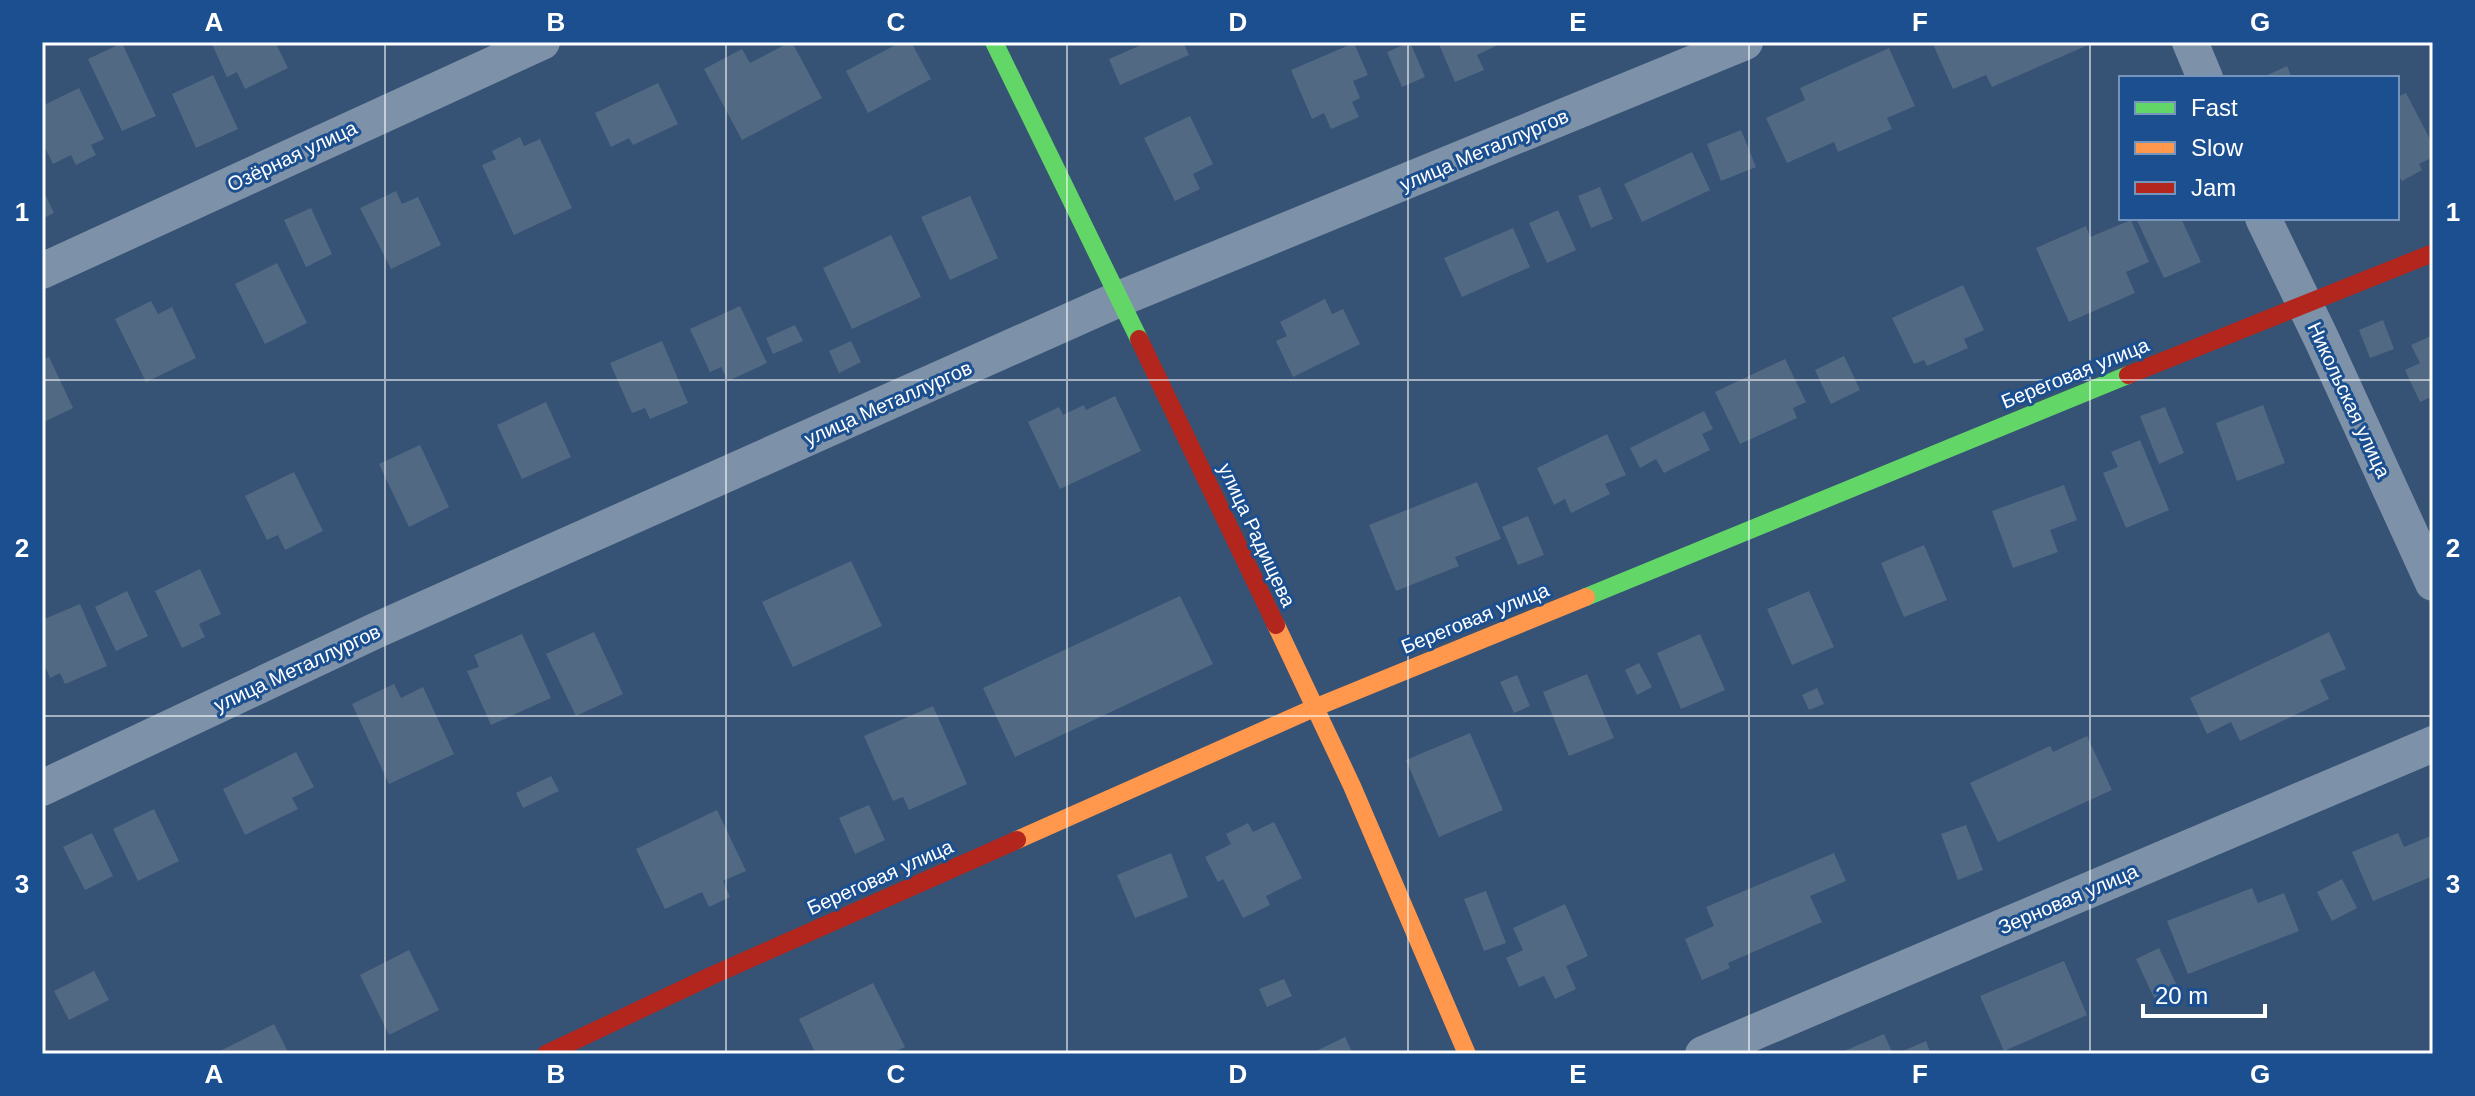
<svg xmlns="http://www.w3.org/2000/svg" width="2475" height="1096" font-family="Helvetica,sans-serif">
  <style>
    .building { fill: #526984 }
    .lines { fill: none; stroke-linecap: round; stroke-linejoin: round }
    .street { stroke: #7d92a8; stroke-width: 36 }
    .fast { stroke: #63d668; stroke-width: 18 }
    .slow { stroke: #ff974d; stroke-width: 18 }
    .jam { stroke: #b3261e; stroke-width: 18 }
    .grid { fill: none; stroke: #fff; stroke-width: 2; stroke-opacity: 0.55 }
    .labels { text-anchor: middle; stroke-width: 6; stroke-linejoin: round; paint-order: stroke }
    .street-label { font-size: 20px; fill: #fff; stroke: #1b4f8f }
    .neatline { fill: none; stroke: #fff; stroke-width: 3 }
    .grid-label { font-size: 26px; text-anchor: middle; font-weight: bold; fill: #fff }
  </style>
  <rect width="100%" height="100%" fill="#365274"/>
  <path class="building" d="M211 42H275L288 68 245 89 237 72 227 77Z
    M790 42H792L822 98 742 140 704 69 742 49 750 63Z
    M901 42H911L931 79 868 113 846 71Z
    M1148 42H1183L1189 55 1120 85 1109 59Z
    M1410 42 1425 77 1402 87 1387 52Z
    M1438 42H1499L1500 44 1477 55 1484 70 1455 82Z
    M1932 42H2095L1992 87 1986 75 1953 89Z
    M122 43 156 116 122 131 88 59Z
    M1354 43 1368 75 1353 81 1360 98 1352 102 1359 117 1331 129 1324 113 1312 119 1291 70Z
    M1889 48 1915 106 1887 118 1892 129 1838 152 1834 142 1787 163 1766 118 1805 100 1800 88Z
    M2287 66 2292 78H2261Z
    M213 75 238 129 196 148 172 94Z
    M658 83 678 124 633 145 629 138 611 147 595 113Z
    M79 88 104 139 91 145 96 155 76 165 71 155 53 164 42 142V106Z
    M2406 93 2433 145V157L2419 164 2422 170 2402 181 2400 178 2397 179V97Z
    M1190 116 1213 164 1193 174 1200 189 1175 201 1144 138Z
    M1741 130 1756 167 1721 181 1707 144Z
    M520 137 524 146 540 139 572 208 514 235 482 165 496 159 492 151Z
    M1692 152 1710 190 1642 222 1624 184Z
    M1600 187 1613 219 1591 228 1578 196Z
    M42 188 54 213 42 219Z
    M396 191 402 204 418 197 441 245 391 269 360 208Z
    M970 196 998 258 950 280 921 217Z
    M311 208 332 254 306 267 284 220Z
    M1558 210 1576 250 1547 263 1529 223Z
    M2136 218H2181L2201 262 2164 278Z
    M2131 220 2149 262 2126 272 2135 293 2069 322 2036 248 2086 226 2090 237Z
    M1513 228 1530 267 1462 297 1444 258Z
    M891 235 921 297 852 329 823 268Z
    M277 263 307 323 265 344 235 284Z
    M1963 285 1984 330 1964 339 1968 348 1927 366 1924 360 1914 364 1892 318Z
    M1325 299 1332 314 1343 309 1360 344 1293 377 1276 341 1287 336 1280 322Z
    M151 301 158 314 172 307 196 358 146 382 115 319Z
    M740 306 767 363 728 381 721 367 710 372 690 329Z
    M2383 320 2394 349 2370 358 2359 330Z
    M795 325 803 341 773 354 766 338Z
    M2433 335V396L2420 402 2405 370 2420 363 2411 345Z
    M662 341 688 403 650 419 645 408 632 413 610 363Z
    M851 341 861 362 839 373 829 351Z
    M1844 356 1860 390 1831 404 1815 370Z
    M49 357 73 408 42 423V360Z
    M1785 359 1806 402 1793 408 1797 418 1740 444 1715 392Z
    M1115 396 1141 451 1060 489 1028 422 1059 407 1063 415 1084 405 1086 410Z
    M546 402 571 457 522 479 497 425Z
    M2263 405 2285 463 2237 481 2216 423Z
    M2165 407 2184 453 2159 464 2140 416Z
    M1704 411 1713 429 1702 434 1710 450 1664 473 1656 459 1640 468 1630 448Z
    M1607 434 1626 475 1605 484 1610 494 1571 513 1565 499 1554 505 1537 468Z
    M2140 440 2169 510 2126 528 2103 473 2118 467 2111 452Z
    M420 445 449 507 409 527 379 464Z
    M294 472 323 531 285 550 278 535 267 540 245 496Z
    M1477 482 1501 539 1455 557 1459 566 1396 591 1369 525Z
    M2064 485 2077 520 2050 530 2058 552 2013 568 1992 511Z
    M1528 516 1544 555 1518 565 1502 527Z
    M1924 545 1947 600 1904 617 1881 563Z
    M851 561 882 626 793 667 762 602Z
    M200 569 221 614 199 624 205 637 182 648 155 591Z
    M127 591 148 636 116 651 95 607Z
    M1809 591 1834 647 1792 665 1767 609Z
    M1180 596 1213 664 1015 757 983 688Z
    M80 604 107 666 65 684 60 673 50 678 42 659V620Z
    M594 632 623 694 576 716 546 654Z
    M2329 632 2346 669 2320 680 2329 699 2240 741 2231 722 2207 734 2190 698Z
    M522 634 551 698 491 725 467 671 479 667 474 655Z
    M1700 634 1725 690 1681 709 1657 653Z
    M1639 663 1652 687 1637 695 1625 670Z
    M1587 674 1614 738 1569 756 1543 692Z
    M1517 675 1530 706 1514 713 1500 682Z
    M394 684 401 698 423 687 454 754 389 784 352 704Z
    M1817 688 1824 704 1809 710 1802 695Z
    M933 706 967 784 909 810 903 797 893 801 864 736Z
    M1470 733 1503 810 1439 837 1406 760Z
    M2087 736 2112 790 1998 842 1970 783 2050 746 2053 752Z
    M296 752 314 787 292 798 298 809 245 835 223 789Z
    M551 776 559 791 523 808 516 793Z
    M869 805 885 840 855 854 839 818Z
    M154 809 179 861 138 881 113 829Z
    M717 810 746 871 723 881 730 897 709 907 702 892 665 909 636 849Z
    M1274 822 1302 878 1266 896 1270 905 1243 918 1223 879 1218 882 1205 857 1231 844 1226 834 1248 823 1253 832Z
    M1966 825 1983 870 1958 880 1941 834Z
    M92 833 113 876 85 890 63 847Z
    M2398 833 2404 847 2433 835V876L2373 901 2352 852Z
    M1171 853 1188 897 1135 918 1117 875Z
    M1834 853 1846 881 1810 896 1822 922 1728 963 1730 968 1702 980 1685 939 1714 926 1706 907Z
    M2342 879 2357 908 2332 921 2317 892Z
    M2252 888 2258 903 2284 893 2299 931 2188 974 2167 921Z
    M1486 891 1506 943 1484 951 1464 899Z
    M1565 904 1588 956 1566 966 1576 989 1555 999 1544 976 1519 987 1506 958 1523 950 1513 928Z
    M2159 948 2178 988 2154 998 2136 959Z
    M409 950 439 1010 389 1035 360 975Z
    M2064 961 2087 1015 2004 1051 1980 996Z
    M94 971 109 1000 69 1020 54 991Z
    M1284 979 1292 996 1267 1007 1259 989Z
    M873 983 905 1047 890 1054H816L799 1019Z
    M274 1024 289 1054H214Z
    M1884 1034 1893 1054H1837Z
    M1345 1037 1353 1054H1310Z
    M1926 1041 1931 1054H1896Z"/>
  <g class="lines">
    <path class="street" d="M2190 42 2205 78
      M2263 218 2322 340 2433 583
      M42 271 542 42
      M42 788 377 630 1119 299 1745 42
      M1703 1054 2433 744"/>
    <path class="fast" d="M994 42 1139 339
      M1586 597 2128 375"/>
    <path class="slow" d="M1276 625 1352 786 1467 1054
      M1017 840 1314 708 1586 597"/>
    <path class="jam" d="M1139 339 1276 625
      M2128 375 2433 253
      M546 1054 711 976 1017 840"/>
  </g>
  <path class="grid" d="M385 42V1054M726 42V1054M1067 42V1054M1408 42V1054M1749 42V1054M2090 42V1054M42 380H2433M42 716H2433"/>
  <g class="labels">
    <g class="street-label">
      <text transform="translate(1484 150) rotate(-23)" y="7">улица Металлургов</text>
      <text transform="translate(292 156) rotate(-25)" y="7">Озёрная улица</text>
      <text transform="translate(2075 373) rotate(-22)" y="7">Береговая улица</text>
      <text transform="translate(2349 400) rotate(65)" y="7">Никольская улица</text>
      <text transform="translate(888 403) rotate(-24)" y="7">улица Металлургов</text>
      <text transform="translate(1257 535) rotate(65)" y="7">улица Радищева</text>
      <text transform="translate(1475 618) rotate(-22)" y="7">Береговая улица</text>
      <text transform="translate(297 668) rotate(-25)" y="7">улица Металлургов</text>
      <text transform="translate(880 877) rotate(-24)" y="7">Береговая улица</text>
      <text transform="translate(2068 899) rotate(-23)" y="7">Зерновая улица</text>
    </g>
  </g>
  <rect width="2475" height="1096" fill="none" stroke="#1b4f8f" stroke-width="88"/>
  <rect x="2119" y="76" width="280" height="144" fill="#1b4f8f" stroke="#7695bc" stroke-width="2"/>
  <rect x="2135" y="102" width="40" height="12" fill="#63d668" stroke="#7695bc" stroke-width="2"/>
  <text x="2191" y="116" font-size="24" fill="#ffffff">Fast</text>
  <rect x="2135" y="142" width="40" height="12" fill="#ff974d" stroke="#7695bc" stroke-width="2"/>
  <text x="2191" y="156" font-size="24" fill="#ffffff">Slow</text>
  <rect x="2135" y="182" width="40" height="12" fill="#b3261e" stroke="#7695bc" stroke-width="2"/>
  <text x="2191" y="196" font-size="24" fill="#ffffff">Jam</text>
  <path d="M2143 1004v12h122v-12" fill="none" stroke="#ffffff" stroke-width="4"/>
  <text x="2155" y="1004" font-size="24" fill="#ffffff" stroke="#1b4f8f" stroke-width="6" paint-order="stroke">20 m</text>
  <rect x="44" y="44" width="2387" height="1008" class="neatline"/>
  <g class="grid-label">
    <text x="214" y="31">A</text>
    <text x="556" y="31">B</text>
    <text x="896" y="31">C</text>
    <text x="1238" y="31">D</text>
    <text x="1578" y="31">E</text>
    <text x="1920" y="31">F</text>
    <text x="2260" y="31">G</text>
    <text x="22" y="221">1</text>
    <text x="2453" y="221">1</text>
    <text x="22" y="557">2</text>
    <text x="2453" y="557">2</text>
    <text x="22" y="893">3</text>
    <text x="2453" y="893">3</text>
    <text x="214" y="1083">A</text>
    <text x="556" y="1083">B</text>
    <text x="896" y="1083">C</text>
    <text x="1238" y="1083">D</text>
    <text x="1578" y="1083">E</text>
    <text x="1920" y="1083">F</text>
    <text x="2260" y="1083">G</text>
  </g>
</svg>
